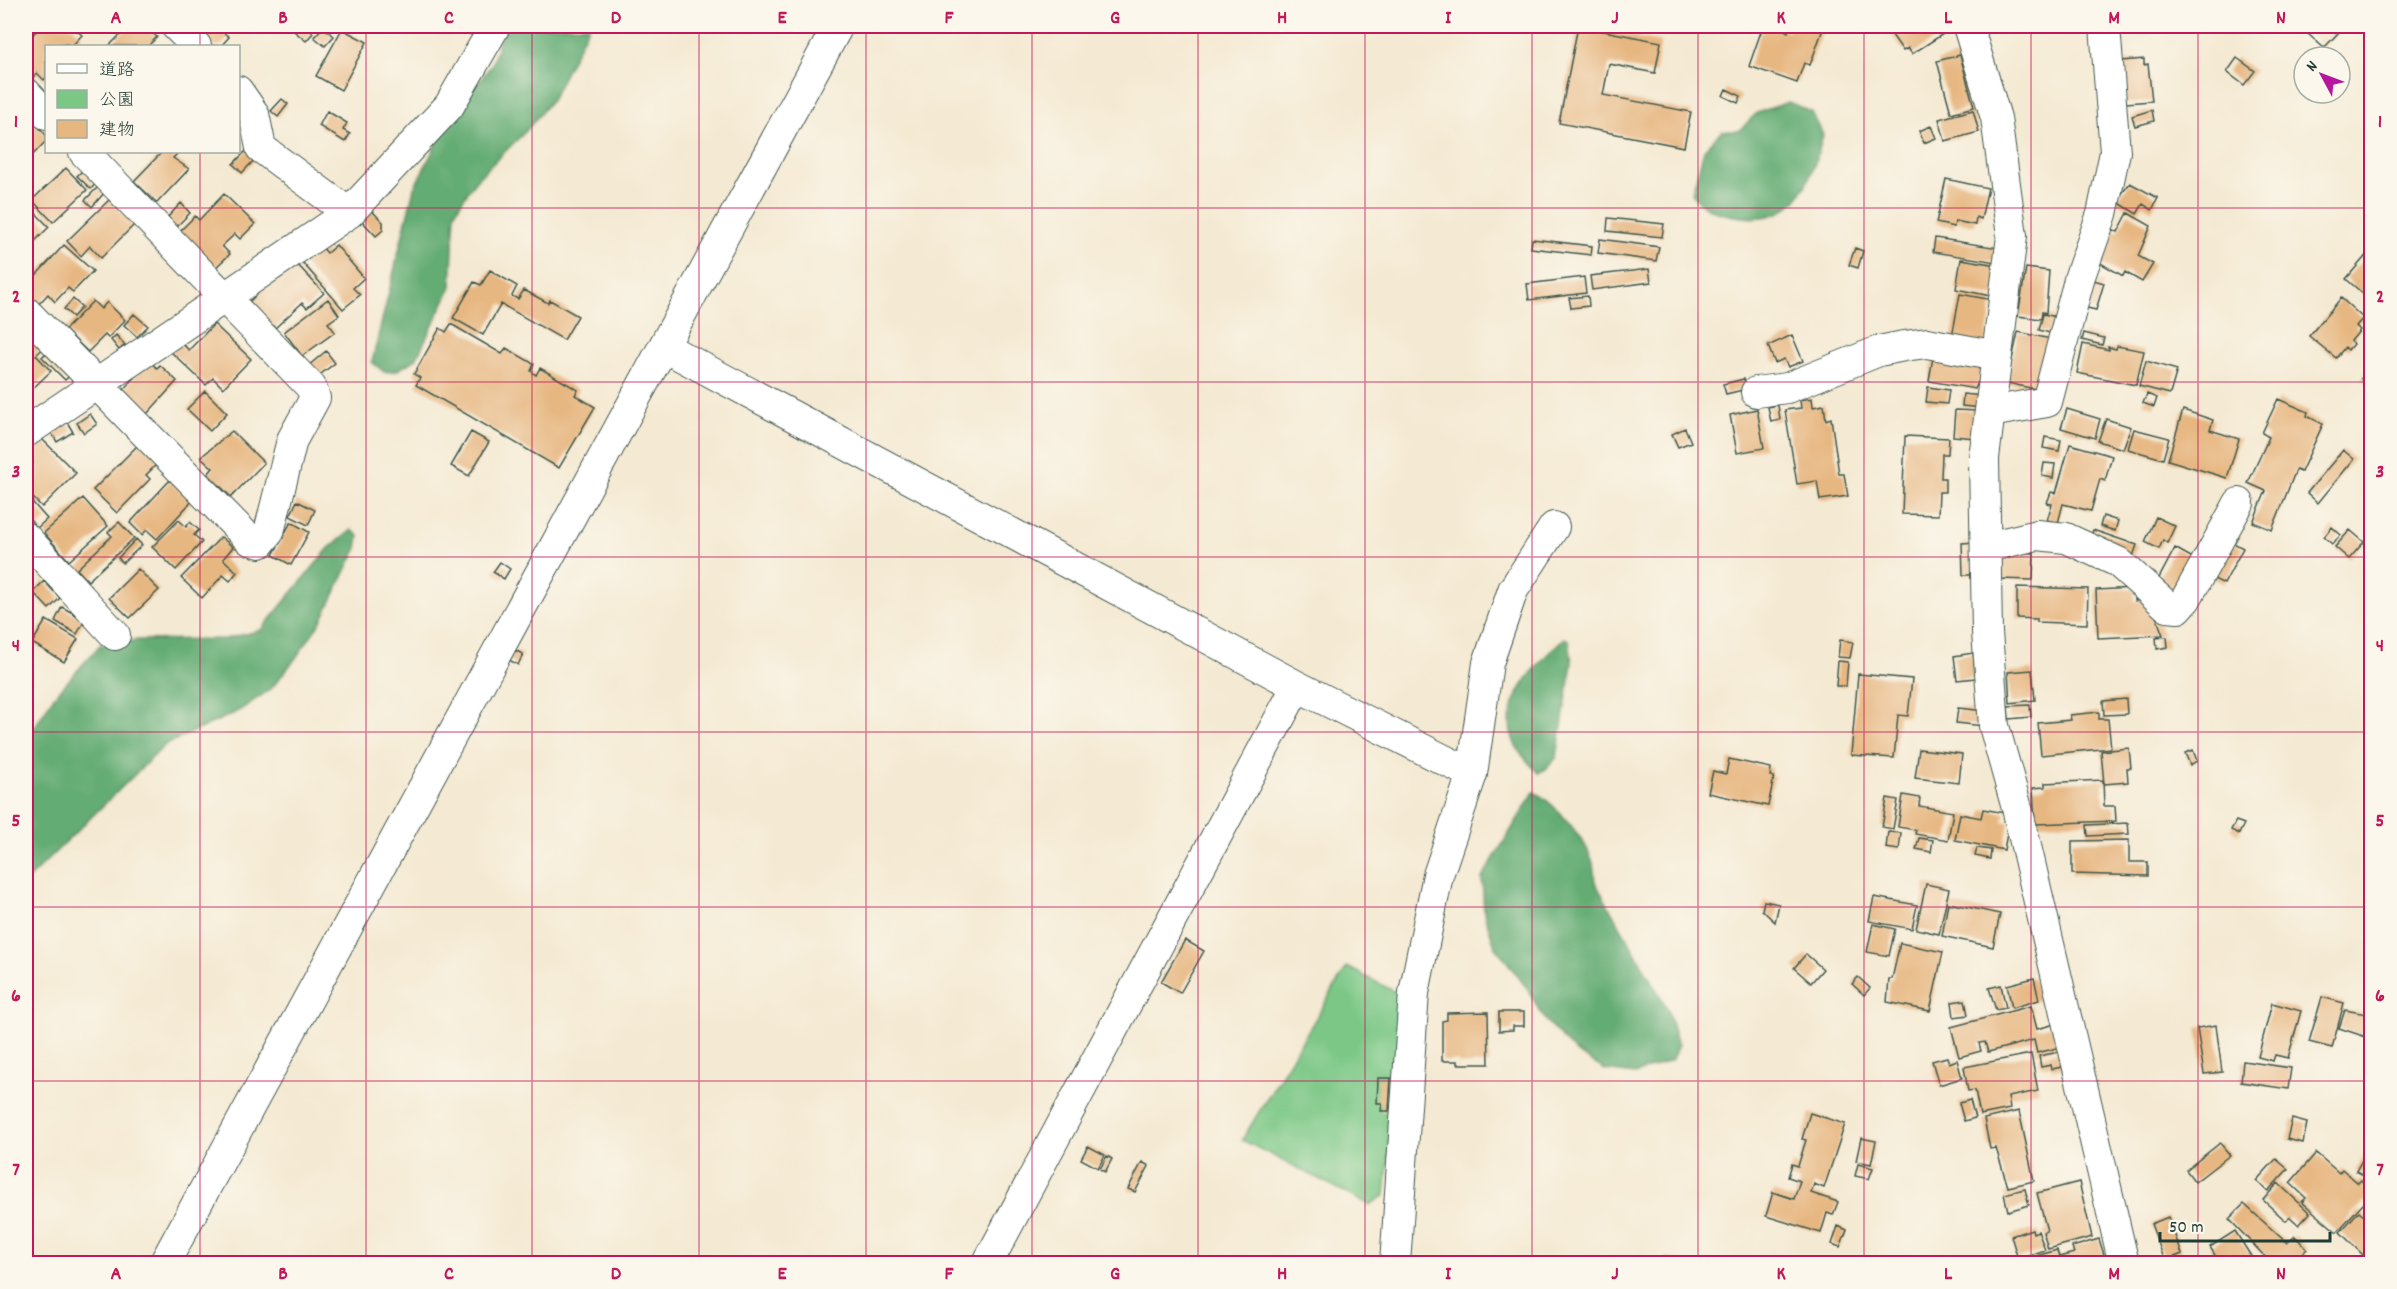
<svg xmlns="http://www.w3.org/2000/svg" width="2397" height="1289" font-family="Dekko,'Klee One',sans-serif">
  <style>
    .green { fill: #7bc786; stroke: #4d825d; stroke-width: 1.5 }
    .forest { fill: #64ac73; stroke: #427454; stroke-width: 1.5 }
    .building { fill: #e7b782 }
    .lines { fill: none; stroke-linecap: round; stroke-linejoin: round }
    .minor-casing { stroke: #3f574c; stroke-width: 32 }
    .minor { stroke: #fff; stroke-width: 30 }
    .grid { fill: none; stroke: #c2185b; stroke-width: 1.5; stroke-opacity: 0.55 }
    .neatline { fill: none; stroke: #c2185b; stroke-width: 2 }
    .grid-label { font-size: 20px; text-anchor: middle; font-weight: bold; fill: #c2185b }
  </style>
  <rect width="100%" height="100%" fill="#fbf7ec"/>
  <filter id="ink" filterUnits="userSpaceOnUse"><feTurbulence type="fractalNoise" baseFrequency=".0167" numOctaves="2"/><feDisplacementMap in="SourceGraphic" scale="12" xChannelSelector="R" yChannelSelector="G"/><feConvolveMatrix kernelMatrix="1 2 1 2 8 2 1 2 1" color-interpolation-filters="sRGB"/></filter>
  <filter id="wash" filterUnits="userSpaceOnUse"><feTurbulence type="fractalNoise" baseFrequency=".008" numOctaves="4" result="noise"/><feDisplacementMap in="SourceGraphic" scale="24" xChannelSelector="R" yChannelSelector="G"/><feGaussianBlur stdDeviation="1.35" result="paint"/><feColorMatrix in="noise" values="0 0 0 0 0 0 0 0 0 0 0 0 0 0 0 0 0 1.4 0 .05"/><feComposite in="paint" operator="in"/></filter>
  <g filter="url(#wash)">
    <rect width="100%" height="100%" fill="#f4e9d2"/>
    <path class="green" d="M1347 967 1405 997 1385 1195 1370 1205 1242 1140Z"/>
    <path class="forest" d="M504 26H589L552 99 526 131 475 181 455 212 451 288 416 359 396 371 384 372 372 362 414 188 441 135 492 64Z
      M1788 102 1812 112 1823 135C1810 185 1796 227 1735 216 1716 213 1702 209 1692 193L1704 150 1722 131H1739L1757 113Z
      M352 530 359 536 357 548 321 621 295 659 271 689 237 712 166 744 26 881V741L52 699 100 645 136 640 225 639 261 630 329 548Z
      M1564 638 1569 640 1572 663 1557 757 1546 769 1538 773C1529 763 1517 751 1513 739 1499 703 1540 660 1564 638Z
      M1534 792C1554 802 1587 841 1593 863 1594 869 1594 876 1595 882L1667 1008 1678 1045 1672 1060 1635 1074 1605 1070 1574 1051 1546 1021 1526 987 1495 946 1484 913 1482 878Z"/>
    <g id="blocks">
      <path class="building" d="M41 26H71L82 35 72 46 66 44 46 46V78L44 80 37 73 30 81 26 76V42Z
        M129 26H144L157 37 148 46H109Z
        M207 26H216L229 37 221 46H213L199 34Z
        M288 26H308L306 27 313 33 306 41Z
        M443 26H475L473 35Z
        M1578 26 1661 42 1655 73 1609 64 1603 95 1691 112 1684 147 1559 123Z
        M1763 26H1778L1788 32 1790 26H1824L1810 65 1804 63 1797 83 1749 66Z
        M1906 26H1937L1943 34 1912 54 1908 48 1903 51 1892 35Z
        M2136 26H2149V35H2136Z
        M2299 26H2332L2339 32 2324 48Z
        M323 27 334 36 325 46 314 37Z
        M342 29 367 42 341 90 316 76Z
        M1960 55 1974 107 1951 113 1937 61Z
        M2237 58 2255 71 2244 85 2227 72Z
        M2144 59V65L2148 64 2152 101 2126 103 2122 61Z
        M1726 89 1741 96 1738 103 1723 96Z
        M282 99 288 104 278 117 271 111Z
        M1973 110 1979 132 1945 141 1939 119Z
        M2152 110 2154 121 2135 126 2132 116Z
        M327 111 347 123 343 130 350 134 345 142 319 126Z
        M32 120 46 135V141L26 162V127Z
        M1931 126 1936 138 1924 143 1919 131Z
        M248 149 257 157 242 173 233 164Z
        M162 152H179L173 158 189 169 157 203 134 181Z
        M86 167 99 180 91 189 77 176Z
        M66 168 87 190 53 222 32 200Z
        M1946 179 1988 188 1981 219 1976 217 1975 225 1955 221 1954 227 1936 223Z
        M2130 183 2158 198 2152 210 2143 204 2137 214 2116 201Z
        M99 186 105 192 92 207 85 200Z
        M224 194 255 224 240 239 235 234 222 246 230 254 213 270 177 234 195 216 199 220Z
        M109 200 124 214 138 221 101 258 90 246 81 256 67 241Z
        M26 203 49 227 27 249 26 247Z
        M181 203 190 213 175 228 166 219Z
        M371 210 383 222V230L376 236 361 220Z
        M2128 213 2151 226 2138 256 2153 264 2142 282 2125 272 2123 276 2095 260 2112 229 2118 232Z
        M1608 218 1664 224 1662 237 1607 231Z
        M1935 238 1999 248 1996 262 1933 252Z
        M1532 239 1592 246 1591 255 1531 248Z
        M1600 239 1659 247 1656 261 1598 253Z
        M64 245 93 271 73 292 68 288 55 302 48 294 37 306 26 296V286Z
        M336 245 364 278 353 288 360 295 343 309 302 262 321 246 327 253Z
        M1855 248 1863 251 1858 268 1849 265Z
        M2370 251 2372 294 2368 298 2346 279Z
        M1961 259 1997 265 1996 297 1956 289Z
        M296 263 324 293 307 308 302 303 273 330 248 303 277 274 280 278Z
        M2026 268 2049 271 2046 313 2042 312 2041 319 2018 316Z
        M1649 269 1651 282 1592 290 1590 276Z
        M490 270 517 286 512 296 518 299 524 290 548 303 550 300 578 316 564 340 501 304 483 335 453 318 474 282 481 285Z
        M1584 277 1586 293 1529 300 1527 284Z
        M2087 278 2104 283 2096 310 2079 306Z
        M1960 294 1993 300 1985 348 1951 342Z
        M1588 296 1589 306 1571 308 1569 298Z
        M2341 298 2363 318 2356 326 2360 330 2351 341 2353 344 2348 350 2345 347 2336 358 2309 336Z
        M73 299 82 307 73 317 64 309Z
        M328 299 339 315 328 323 335 332 302 356 284 332Z
        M93 301 101 309 107 302 125 320 108 338 105 335 88 352 65 330Z
        M134 314 148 326 137 337 124 325Z
        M2043 314 2061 318 2057 335 2039 330Z
        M214 324 251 359 223 388 213 378 206 385 170 351 179 341 189 350Z
        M451 324 502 354 506 348 534 364 531 371 536 375 540 368 578 390 575 395 595 407 559 468 416 385 420 378 414 374 440 328 446 332Z
        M2018 332 2051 339 2040 390 2007 383Z
        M2084 333 2104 338 2102 345 2082 340Z
        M116 335 125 345 119 350 111 340Z
        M1792 335 1803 361 1788 367 1784 359 1775 363 1768 346Z
        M38 336 46 346 36 355 51 371 26 395V348Z
        M2083 344 2109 350 2108 347 2116 349 2117 346 2144 351 2136 385 2077 373Z
        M50 349 73 373 65 380 42 357Z
        M326 351 335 363 317 377 308 366Z
        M1934 351 1981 360 1979 369 1983 370 1975 389 1929 381Z
        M149 361 157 368 160 365 177 381 147 414 122 391Z
        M2146 361 2177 370 2170 394 2139 386Z
        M2372 366V388L2361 379Z
        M1744 379 1747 389 1726 394 1723 384Z
        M1928 387 1949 390 1947 404 1926 402Z
        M205 391 227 413 210 431 187 409Z
        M1963 394 1983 396 1982 408 1962 406Z
        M2147 394 2157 398 2154 407 2143 403Z
        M1812 398 1813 407 1824 405 1826 420 1831 418 1839 474H1844L1848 496 1820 500 1817 481 1797 484 1785 410 1801 408 1800 400Z
        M2278 399 2308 412 2307 416 2323 424 2301 472 2296 470 2272 530 2253 522 2266 491 2248 483 2269 437 2262 433Z
        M1778 405 1780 420 1771 422 1768 407Z
        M1757 409 1764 448 1737 453 1730 415Z
        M2067 409 2100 419 2095 438 2061 428Z
        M1955 410 1978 411 1976 438 1953 436Z
        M2183 410 2213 420 2210 430 2239 439 2227 478 2168 460Z
        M90 414 97 424 84 433 77 423Z
        M2106 419 2131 427 2123 449 2098 441Z
        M67 422 73 432 57 442 51 432Z
        M1685 428 1691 442 1678 447 1672 434Z
        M2134 429 2169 438 2163 459 2128 449Z
        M232 431 264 463 231 497 208 474 213 468 201 457Z
        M471 432 489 442 469 476 451 466Z
        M1905 436 1949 438 1948 454H1942L1941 478H1945V492H1939L1938 515 1902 514Z
        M40 437 76 473 42 507 26 491V471L33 463 26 456V451Z
        M2045 437 2061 440 2059 451 2043 448Z
        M142 441 161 460 146 475 150 479 117 513 93 490Z
        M2070 444 2112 456 2105 481 2100 479 2091 511 2063 504 2058 523 2047 520 2052 504 2047 503 2051 492 2056 493Z
        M2343 450 2354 459 2318 503 2307 493Z
        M2044 463 2055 464 2053 478 2042 476Z
        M170 480 192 501 157 539 147 530 142 535 130 523Z
        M26 495 47 519 37 528 26 515Z
        M83 498 108 526 69 561 44 533Z
        M297 501 315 510 308 525 290 516Z
        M2103 516 2118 521 2115 531 2100 526Z
        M2156 517 2175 526 2167 543 2163 540 2159 549 2145 542Z
        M179 520 186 527 190 522 199 530 194 535 202 542 176 570 152 547Z
        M119 522 134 538 88 581 77 569 112 536 108 532Z
        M291 522 309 532 291 565 273 555Z
        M2332 527 2341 535 2332 544 2324 537Z
        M2093 530 2137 545 2132 559 2088 544Z
        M2350 530 2364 542 2349 559 2335 547Z
        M221 537 233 547 223 559 237 572 230 581 223 575 202 598 181 578Z
        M136 539 142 545 123 563 118 558Z
        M2228 540 2243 548 2224 584 2210 577Z
        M1977 542 1978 575H1963L1962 543Z
        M2175 548 2200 562 2182 596 2157 582Z
        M2010 552 2034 553 2033 580 1998 579 1999 557 2010 558Z
        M500 562 510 569 504 579 493 572Z
        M138 569 159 590 130 618 109 598Z
        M44 581 60 598 49 609 33 592Z
        M2017 587 2088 589 2087 624 2037 622V619L2017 618Z
        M2135 588V601L2150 600 2163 635 2098 638 2096 590Z
        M62 607 85 620 77 634 55 621Z
        M46 620 78 639 64 662 32 643Z
        M2167 637 2168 647 2157 649 2156 638Z
        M1840 640 1853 642 1850 658 1838 657Z
        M514 650 523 654 518 665 509 660Z
        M1973 653 1976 678 1957 680 1954 656Z
        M1838 661 1848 662 1846 686H1836Z
        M2032 670 2035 700 2010 703 2008 672Z
        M1858 674 1912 679 1908 716 1898 715 1894 758 1851 755Z
        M2126 699 2127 714 2104 715 2103 701Z
        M2030 705 2031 717 2009 719 2008 706Z
        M1958 708 1986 711 1984 726 1956 723Z
        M2099 712V719H2108L2111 748 2041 755 2038 723 2071 720 2070 715Z
        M2129 748 2131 768H2127L2128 782 2104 784 2101 751Z
        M1919 749 1962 754 1959 783 1915 778Z
        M2193 750 2197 761 2190 765 2185 753Z
        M1729 759 1771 768 1770 776 1774 777 1768 806 1708 793 1713 771 1726 774Z
        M2103 780 2104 806H2115L2116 821 2035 824 2033 788 2045 787V783Z
        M1903 795 1920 798 1919 806 1953 812 1948 840 1915 834 1916 830 1898 827Z
        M1887 798 1898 800 1893 829 1882 827Z
        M1983 809 2005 813 2003 821 2009 822 2004 850 1955 840 1960 814 1981 818Z
        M2236 821 2244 824 2239 834 2231 830Z
        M2128 823 2129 834 2088 836 2087 825Z
        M1888 832 1901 833 1899 850 1886 848Z
        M1919 838 1933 840 1931 852 1916 849Z
        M2129 840V862H2148V876L2072 874V841Z
        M1977 848 1991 850 1990 859 1975 856Z
        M1926 884 1949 889 1939 934 1916 929Z
        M1874 897 1917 905 1912 929 1869 921Z
        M1764 901 1779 904 1775 922 1762 910Z
        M1948 903 2000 914 1993 947 1942 936Z
        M1873 924 1895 929 1889 956 1867 952Z
        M1185 940 1204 951 1180 993 1161 982Z
        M1900 943 1943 952 1930 1011 1887 1002 1889 979H1892Z
        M1806 954 1823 969 1811 983 1794 968Z
        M1858 977 1870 988 1864 995 1852 984Z
        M2034 978 2039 1000 2012 1008 2007 985Z
        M2001 985 2006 1008 1996 1010 1989 988Z
        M2322 997 2344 1003 2332 1048 2309 1042Z
        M1965 1000 1968 1015 1954 1017 1952 1002Z
        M2272 1003 2301 1011 2288 1058 2275 1055 2273 1061 2258 1057Z
        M2031 1006 2037 1029 2055 1024 2061 1047 2037 1053 2034 1040 1988 1052 1985 1042 1979 1043 1981 1051 1959 1057 1951 1027Z
        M2345 1010 2372 1015V1039L2339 1028Z
        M1488 1012 1489 1064H1458V1061H1442V1021L1447 1020V1013Z
        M1499 1012H1524V1026H1513V1030L1499 1031Z
        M2216 1025 2222 1072 2204 1074 2197 1028Z
        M2064 1051 2067 1066 2052 1069 2051 1065 2041 1067 2039 1056Z
        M2031 1054 2038 1091 2008 1097 2010 1109 1980 1115 1975 1090 1968 1091 1964 1067Z
        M1947 1057 1949 1063 1957 1060 1962 1078 1939 1085 1932 1061Z
        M2243 1061 2291 1068 2288 1089 2241 1082Z
        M1378 1078H1391L1389 1111H1381L1382 1103H1377Z
        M1970 1100 1975 1118 1964 1121 1959 1103Z
        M2019 1111 2034 1181 2008 1187 1996 1148 1990 1149 1984 1119Z
        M1810 1113 1845 1124 1824 1188 1814 1184 1811 1193 1838 1202 1833 1215 1827 1213 1821 1233 1766 1216 1773 1192 1794 1199 1800 1181 1788 1177 1792 1164 1798 1166 1806 1140 1802 1139Z
        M2292 1119 2307 1123 2303 1143 2287 1139Z
        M1861 1138 1876 1141 1871 1164 1856 1161Z
        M2220 1143 2230 1155 2195 1182 2186 1170Z
        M1088 1146 1105 1155 1098 1168 1081 1159Z
        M2316 1153 2339 1173 2342 1169 2358 1183 2361 1180 2372 1190V1193L2337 1232 2302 1202 2306 1198 2290 1183Z
        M2366 1153 2372 1157V1180L2356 1171Z
        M1107 1156 1112 1159 1105 1172 1100 1169Z
        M2276 1159 2288 1169 2268 1191 2256 1181Z
        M1142 1162 1149 1166 1135 1192 1128 1189Z
        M1858 1164 1873 1168 1869 1179 1855 1176Z
        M2079 1182 2092 1237 2048 1249 2043 1232 2047 1231 2037 1193Z
        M2278 1183 2310 1213 2299 1225 2290 1217 2286 1221 2263 1200Z
        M2025 1189 2029 1205 2008 1211 2004 1194Z
        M2244 1204 2287 1243 2295 1236 2307 1249 2303 1253 2313 1264H2272L2229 1219Z
        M2359 1211 2372 1222V1264L2340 1232Z
        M2168 1217 2182 1254 2165 1261 2151 1224Z
        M1838 1226 1847 1230 1840 1247 1832 1244Z
        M2032 1229 2033 1233 2038 1231 2045 1250 2018 1259 2011 1236Z
        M2235 1231 2256 1264H2220L2210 1247Z
        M2099 1239 2107 1264H2032L2030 1258 2057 1250 2059 1257 2074 1253 2072 1247Z
        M1666 1257 1690 1263V1264H1664Z"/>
    </g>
  </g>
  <g filter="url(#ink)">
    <use href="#blocks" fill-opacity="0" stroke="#3f574c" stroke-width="1.5"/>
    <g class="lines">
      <defs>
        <path id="minor" d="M176 26 196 46
          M1968 26 1996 118 2012 236 1984 458 1987 632 1994 726 2018 812 2124 1264
          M238 91 254 114 261 148 349 213
          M26 93 46 114
          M26 312 250 540 260 543 269 532 292 440 315 398 311 387 84 152
          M664 347 1297 686 1472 774
          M1756 392 1787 388 1879 351 1904 346 1927 343 1997 356
          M1990 412 2047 402 2080 276 2102 214 2115 152 2105 26
          M26 432 349 213 449 106 495 26
          M26 538 115 635
          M1987 547 2037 535 2066 538 2118 562 2168 607 2178 608 2186 599 2239 503
          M164 1264 838 26
          M987 1264 1297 686
          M1395 1264 1414 993 1438 875 1472 774 1488 663 1513 590 1554 527"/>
      </defs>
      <use href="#minor" class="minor-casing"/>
      <use href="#minor" class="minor"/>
    </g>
  </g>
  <path class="grid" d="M200 26V46M366 26V1264M532 26V1264M699 26V1264M866 26V1264M1032 26V1264M1198 26V1264M1365 26V1264M1532 26V1264M1698 26V1264M1864 26V1264M2031 26V1264M2198 26V1264M200 152V1264M26 208H2372M26 382H2372M26 557H2372M26 732H2372M26 907H2372M26 1081H2372"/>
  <rect width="2397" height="1289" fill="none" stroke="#fbf7ec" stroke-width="66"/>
  <rect x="45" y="45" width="195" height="108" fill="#fbf7ec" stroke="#a3ada2" stroke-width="1.5"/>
  <rect x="57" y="64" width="30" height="9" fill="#ffffff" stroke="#a3ada2" stroke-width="1.5"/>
  <text x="99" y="75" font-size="18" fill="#1f3d34">道路</text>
  <rect x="57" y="90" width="30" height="18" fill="#7bc786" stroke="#a3ada2" stroke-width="1.5"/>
  <text x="99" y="105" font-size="18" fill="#1f3d34">公園</text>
  <rect x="57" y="120" width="30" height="18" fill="#e7b782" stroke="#a3ada2" stroke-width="1.5"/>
  <text x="99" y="135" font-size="18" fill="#1f3d34">建物</text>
  <g transform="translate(2322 75) rotate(311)"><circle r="28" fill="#fbf7ec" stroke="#a3ada2" stroke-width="1.5"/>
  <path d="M0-4.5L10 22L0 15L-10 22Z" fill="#b5179e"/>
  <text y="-9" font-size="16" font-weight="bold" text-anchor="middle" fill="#1f3d34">N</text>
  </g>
  <path d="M2160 1232v9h170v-9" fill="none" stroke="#1f3d34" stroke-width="3"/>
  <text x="2169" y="1232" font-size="18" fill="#1f3d34" stroke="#fbf7ec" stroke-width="4.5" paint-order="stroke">50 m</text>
  <rect x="33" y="33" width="2331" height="1223" class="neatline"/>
  <g class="grid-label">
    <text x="116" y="23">A</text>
    <text x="283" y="23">B</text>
    <text x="449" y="23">C</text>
    <text x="616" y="23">D</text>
    <text x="782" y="23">E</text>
    <text x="949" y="23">F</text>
    <text x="1115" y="23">G</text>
    <text x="1282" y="23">H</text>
    <text x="1448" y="23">I</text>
    <text x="1615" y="23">J</text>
    <text x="1781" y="23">K</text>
    <text x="1948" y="23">L</text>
    <text x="2114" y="23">M</text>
    <text x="2281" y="23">N</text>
    <text x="16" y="127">1</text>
    <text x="2380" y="127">1</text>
    <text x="16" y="302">2</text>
    <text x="2380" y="302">2</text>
    <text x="16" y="477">3</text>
    <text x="2380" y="477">3</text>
    <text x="16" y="651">4</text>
    <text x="2380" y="651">4</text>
    <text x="16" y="826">5</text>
    <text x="2380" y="826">5</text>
    <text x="16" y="1001">6</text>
    <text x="2380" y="1001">6</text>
    <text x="16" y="1175">7</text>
    <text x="2380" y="1175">7</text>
    <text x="116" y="1279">A</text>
    <text x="283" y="1279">B</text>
    <text x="449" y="1279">C</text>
    <text x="616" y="1279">D</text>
    <text x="782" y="1279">E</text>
    <text x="949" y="1279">F</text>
    <text x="1115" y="1279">G</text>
    <text x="1282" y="1279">H</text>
    <text x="1448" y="1279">I</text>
    <text x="1615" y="1279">J</text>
    <text x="1781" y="1279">K</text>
    <text x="1948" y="1279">L</text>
    <text x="2114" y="1279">M</text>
    <text x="2281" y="1279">N</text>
  </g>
</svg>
